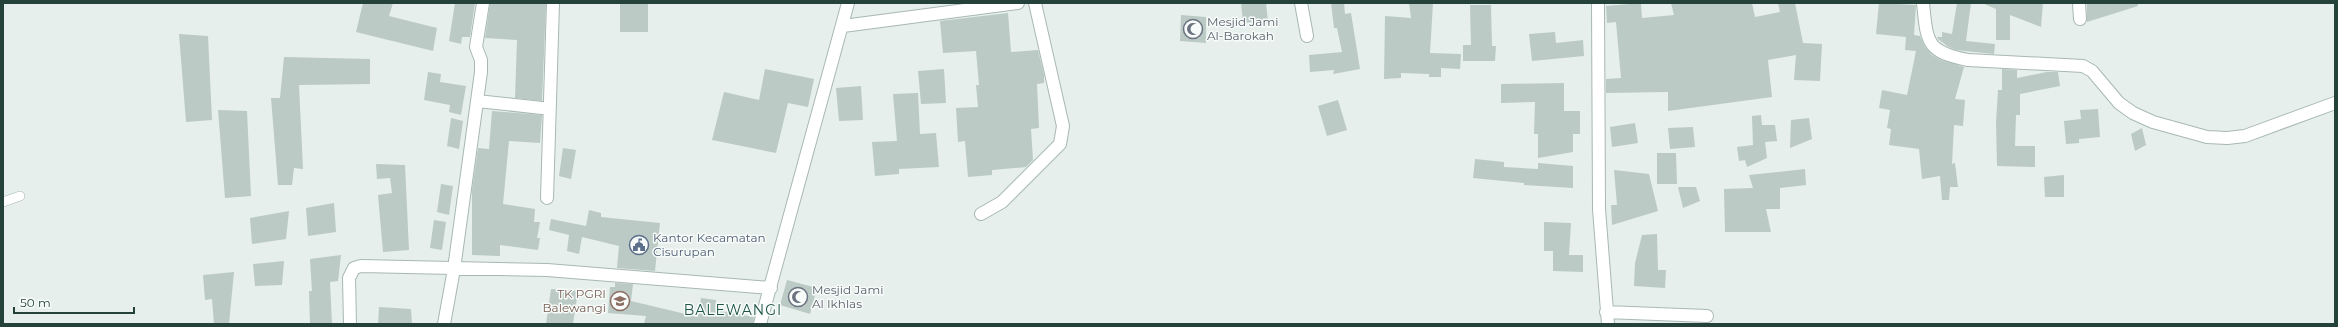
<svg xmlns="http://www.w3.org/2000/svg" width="2338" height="327" font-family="Montserrat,sans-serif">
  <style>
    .building { fill: #bbcac4 }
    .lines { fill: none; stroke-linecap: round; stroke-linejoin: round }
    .lane-casing { stroke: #a8b8b2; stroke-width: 10 }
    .street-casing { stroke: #a8b8b2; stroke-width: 14 }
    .lane { stroke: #fff; stroke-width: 9 }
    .street { stroke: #fff; stroke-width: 12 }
    .labels { text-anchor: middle; stroke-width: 3; stroke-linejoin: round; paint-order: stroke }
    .worship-label { font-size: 12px; fill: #5b616d; stroke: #f7fbf9; text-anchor: start }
    .service-label { font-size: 12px; fill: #4e5e75; stroke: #f7fbf9; text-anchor: start }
    .education-label { font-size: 12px; fill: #785e54; stroke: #f7fbf9; text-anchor: end }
    .quarter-label { font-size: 14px; letter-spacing: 1px; fill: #1f5548; stroke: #f7fbf9 }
  </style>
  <rect width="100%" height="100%" fill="#e6efeb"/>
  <path class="building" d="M363 3H393L389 16 437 28 433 51 356 32Z
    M455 3H475L470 37H462L461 44 449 41Z
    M490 3H546L542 101 515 98 517 40 485 38Z
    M620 3H648V32H620Z
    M1241 3H1266L1268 21 1243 23Z
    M1331 3H1344L1345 14 1351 13 1360 69 1333 74 1334 70 1310 72 1309 55 1342 52 1337 28H1334Z
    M1409 3H1433L1430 53 1461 54 1460 69 1441 68V77H1429V74L1401 73V78L1384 79 1385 16 1411 18Z
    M1641 3 1642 18 1674 15 1671 3H1752L1755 17 1780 12 1778 3H1795L1803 43 1822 44 1820 81 1794 80 1796 55 1768 60 1772 97 1668 111V92L1606 93V79L1621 78 1616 22 1607 23 1606 6Z
    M1879 3 1916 5 1914 35 1920 36 1925 47 1932 55 1941 60 1964 67 1955 99 1965 100 1963 126 1954 125 1952 164 1955 163 1958 187H1950L1949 200H1942L1940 176 1922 179 1919 149 1889 145 1891 129 1887 128 1890 110 1879 108 1882 90 1907 95 1916 51 1905 50 1906 37 1876 34Z
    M1957 3H1971L1966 41 1995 44 1994 54 1956 50 1947 46 1938 39 1937 37H1942V32L1952 34Z
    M1982 3H2043L2041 27 2010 15V40H1996V9Z
    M2087 3H2138V6L2087 22Z
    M1470 5H1491L1492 46H1496L1495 61H1463V45H1471Z
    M1008 13 1011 52 1038 50 1044 75V83L1037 84 1039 128 1031 129 1033 160 1026 167 992 170V175L968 177 965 141 958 142 956 108 978 107 976 85H979L976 51 943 53 940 21Z
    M1181 15 1206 17V43L1180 41Z
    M1555 32 1556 43 1583 40 1584 56 1532 61 1529 34Z
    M179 34 208 36 212 120 186 122Z
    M284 57 370 59V84L299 85 303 169 294 168 292 185H278L271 98H280Z
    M765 69 814 79 808 107 788 103 776 153 712 140 724 92 759 100Z
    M944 69 946 103 921 104 918 71Z
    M2002 69 2017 70V78L2047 72H2058L2060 86 2020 94V115H2016L2015 146H2035V167L1997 166 1996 122 1998 90H2002Z
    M428 72 441 74 440 82 466 86 461 115 449 112 450 105 424 100Z
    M1564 83V111H1580V134H1573V152L1538 158V134H1534L1535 102 1501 103V84Z
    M861 86 863 120 839 121 836 88Z
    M918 93 920 134 936 133 939 167 899 169V174L875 176 872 142 897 141 893 94Z
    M1338 100 1347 130 1327 136 1318 106Z
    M2098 109 2100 137 2079 139V143L2066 144 2064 121 2081 119 2080 110Z
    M218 110 247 111 251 196 225 198Z
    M492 111 542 115 540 143 509 141 503 204 535 209 534 222H540L537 238H540L538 250 500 245V256L472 255V190L478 148 489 149Z
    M1761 115 1762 125H1775L1777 141 1765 142 1767 158 1747 167 1745 160 1739 161 1737 147 1753 145 1752 116Z
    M451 118 463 121 459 149 447 146Z
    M1809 118 1812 139 1790 148 1791 120Z
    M1635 123 1638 143 1612 147 1610 127Z
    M1693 127 1695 147 1670 149 1668 128Z
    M2142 128 2146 145 2135 151 2131 134Z
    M563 148 576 150 571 179 559 176Z
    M1657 153H1676L1677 184H1657Z
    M1475 159 1504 162V167L1538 169V163L1573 166V188L1524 185V183L1473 178Z
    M376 164 405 165 409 250 383 252 378 195 392 193 390 178 377 179Z
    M1805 169 1806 185 1780 188V209H1766L1771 232H1725L1724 189 1753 188 1749 175Z
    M1614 170 1649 174 1658 211 1612 225 1611 205H1617Z
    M2064 175V197H2045L2044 177Z
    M441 184 453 186 449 215 437 212Z
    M1678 187H1696L1700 201 1683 208Z
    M334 203 336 232 308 236 306 208Z
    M589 210 601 213V217L660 223 655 271 617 268 619 246 582 237 579 254 567 251 569 235 549 230 551 219 586 226Z
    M289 211 286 239 252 244 250 218Z
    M434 220 446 222 442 250 430 248Z
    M1544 222 1571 223 1569 255H1583V272L1553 271V251H1544Z
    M1657 234 1658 270H1666L1665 288 1634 286 1635 263 1642 235Z
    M341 255 338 281 330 282 332 324H310L309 291H312L310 259Z
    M284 261 282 285 255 286 253 264Z
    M234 272 229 324H214L212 299 205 300 203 275Z
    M787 280 817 288 810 314 780 305Z
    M615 283 633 284 631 301 698 317 701 298 716 300 715 310 754 317 753 324H644L646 316 608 313 610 287H615Z
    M551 289 578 291 573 324H546Z
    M379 307 411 309 412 324H378Z"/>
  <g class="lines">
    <defs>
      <path id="lane" d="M3 202 20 196"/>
      <path id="street" d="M1301 3 1307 36
        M1598 3 1599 209 1608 324
        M1923 3C1927 42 1926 52 1968 60L2083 66 2092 71 2119 103 2133 113 2153 122 2207 137 2227 138 2245 136 2335 103
        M2079 3 2080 19
        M843 26 1018 3
        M477 101 542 108
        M547 198 553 3
        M981 214 1002 202 1060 144 1063 126 1035 3
        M1606 312 1707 316
        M350 324 349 278 354 268 361 266 547 270 771 288
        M444 324 454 269 481 72V60L476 47 483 3
        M760 324 848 3"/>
    </defs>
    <use href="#lane" class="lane-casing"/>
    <use href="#street" class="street-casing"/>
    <use href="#lane" class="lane"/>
    <use href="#street" class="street"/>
  </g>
  <defs>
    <symbol id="mosque-ring" viewBox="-11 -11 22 22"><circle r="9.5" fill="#f7fbf9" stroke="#6b7280" stroke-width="1.5"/><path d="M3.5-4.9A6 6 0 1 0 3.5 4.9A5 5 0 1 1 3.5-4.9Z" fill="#6b7280"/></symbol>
    <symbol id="civic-ring" viewBox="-11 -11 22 22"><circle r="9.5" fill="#f7fbf9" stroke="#5c6f8a" stroke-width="1.5"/><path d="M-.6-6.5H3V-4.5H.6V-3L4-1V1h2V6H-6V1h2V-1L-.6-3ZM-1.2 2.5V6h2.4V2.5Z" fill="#5c6f8a"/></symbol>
    <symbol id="school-ring" viewBox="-11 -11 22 22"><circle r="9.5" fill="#f7fbf9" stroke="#8d6e63" stroke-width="1.5"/><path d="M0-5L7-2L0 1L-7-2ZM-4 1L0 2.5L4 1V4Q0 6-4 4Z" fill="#8d6e63"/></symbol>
  </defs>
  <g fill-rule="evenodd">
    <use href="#mosque-ring" x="1182" y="18" width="22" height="22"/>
    <use href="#civic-ring" x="628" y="234" width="22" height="22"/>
    <use href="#mosque-ring" x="787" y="286" width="22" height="22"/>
    <use href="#school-ring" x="609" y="290" width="22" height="22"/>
  </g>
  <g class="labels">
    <g class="worship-label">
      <text x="1207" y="26">Mesjid Jami<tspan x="1207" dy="14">Al-Barokah</tspan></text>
      <text x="812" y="294">Mesjid Jami<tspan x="812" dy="14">Al Ikhlas</tspan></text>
    </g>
    <g class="service-label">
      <text x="653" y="242">Kantor Kecamatan<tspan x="653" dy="14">Cisurupan</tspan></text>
    </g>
    <g class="education-label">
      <text x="606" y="298">TK PGRI<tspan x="606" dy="14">Balewangi</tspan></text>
    </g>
    <g class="quarter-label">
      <text x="733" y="315">BALEWANGI</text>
    </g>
  </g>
  <rect width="2338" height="327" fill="none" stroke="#24423a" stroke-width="8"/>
  <path d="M14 307v6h120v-6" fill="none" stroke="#24423a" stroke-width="2"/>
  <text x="20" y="307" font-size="12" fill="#24423a" stroke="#f7fbf9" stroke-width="3" paint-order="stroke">50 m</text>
</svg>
